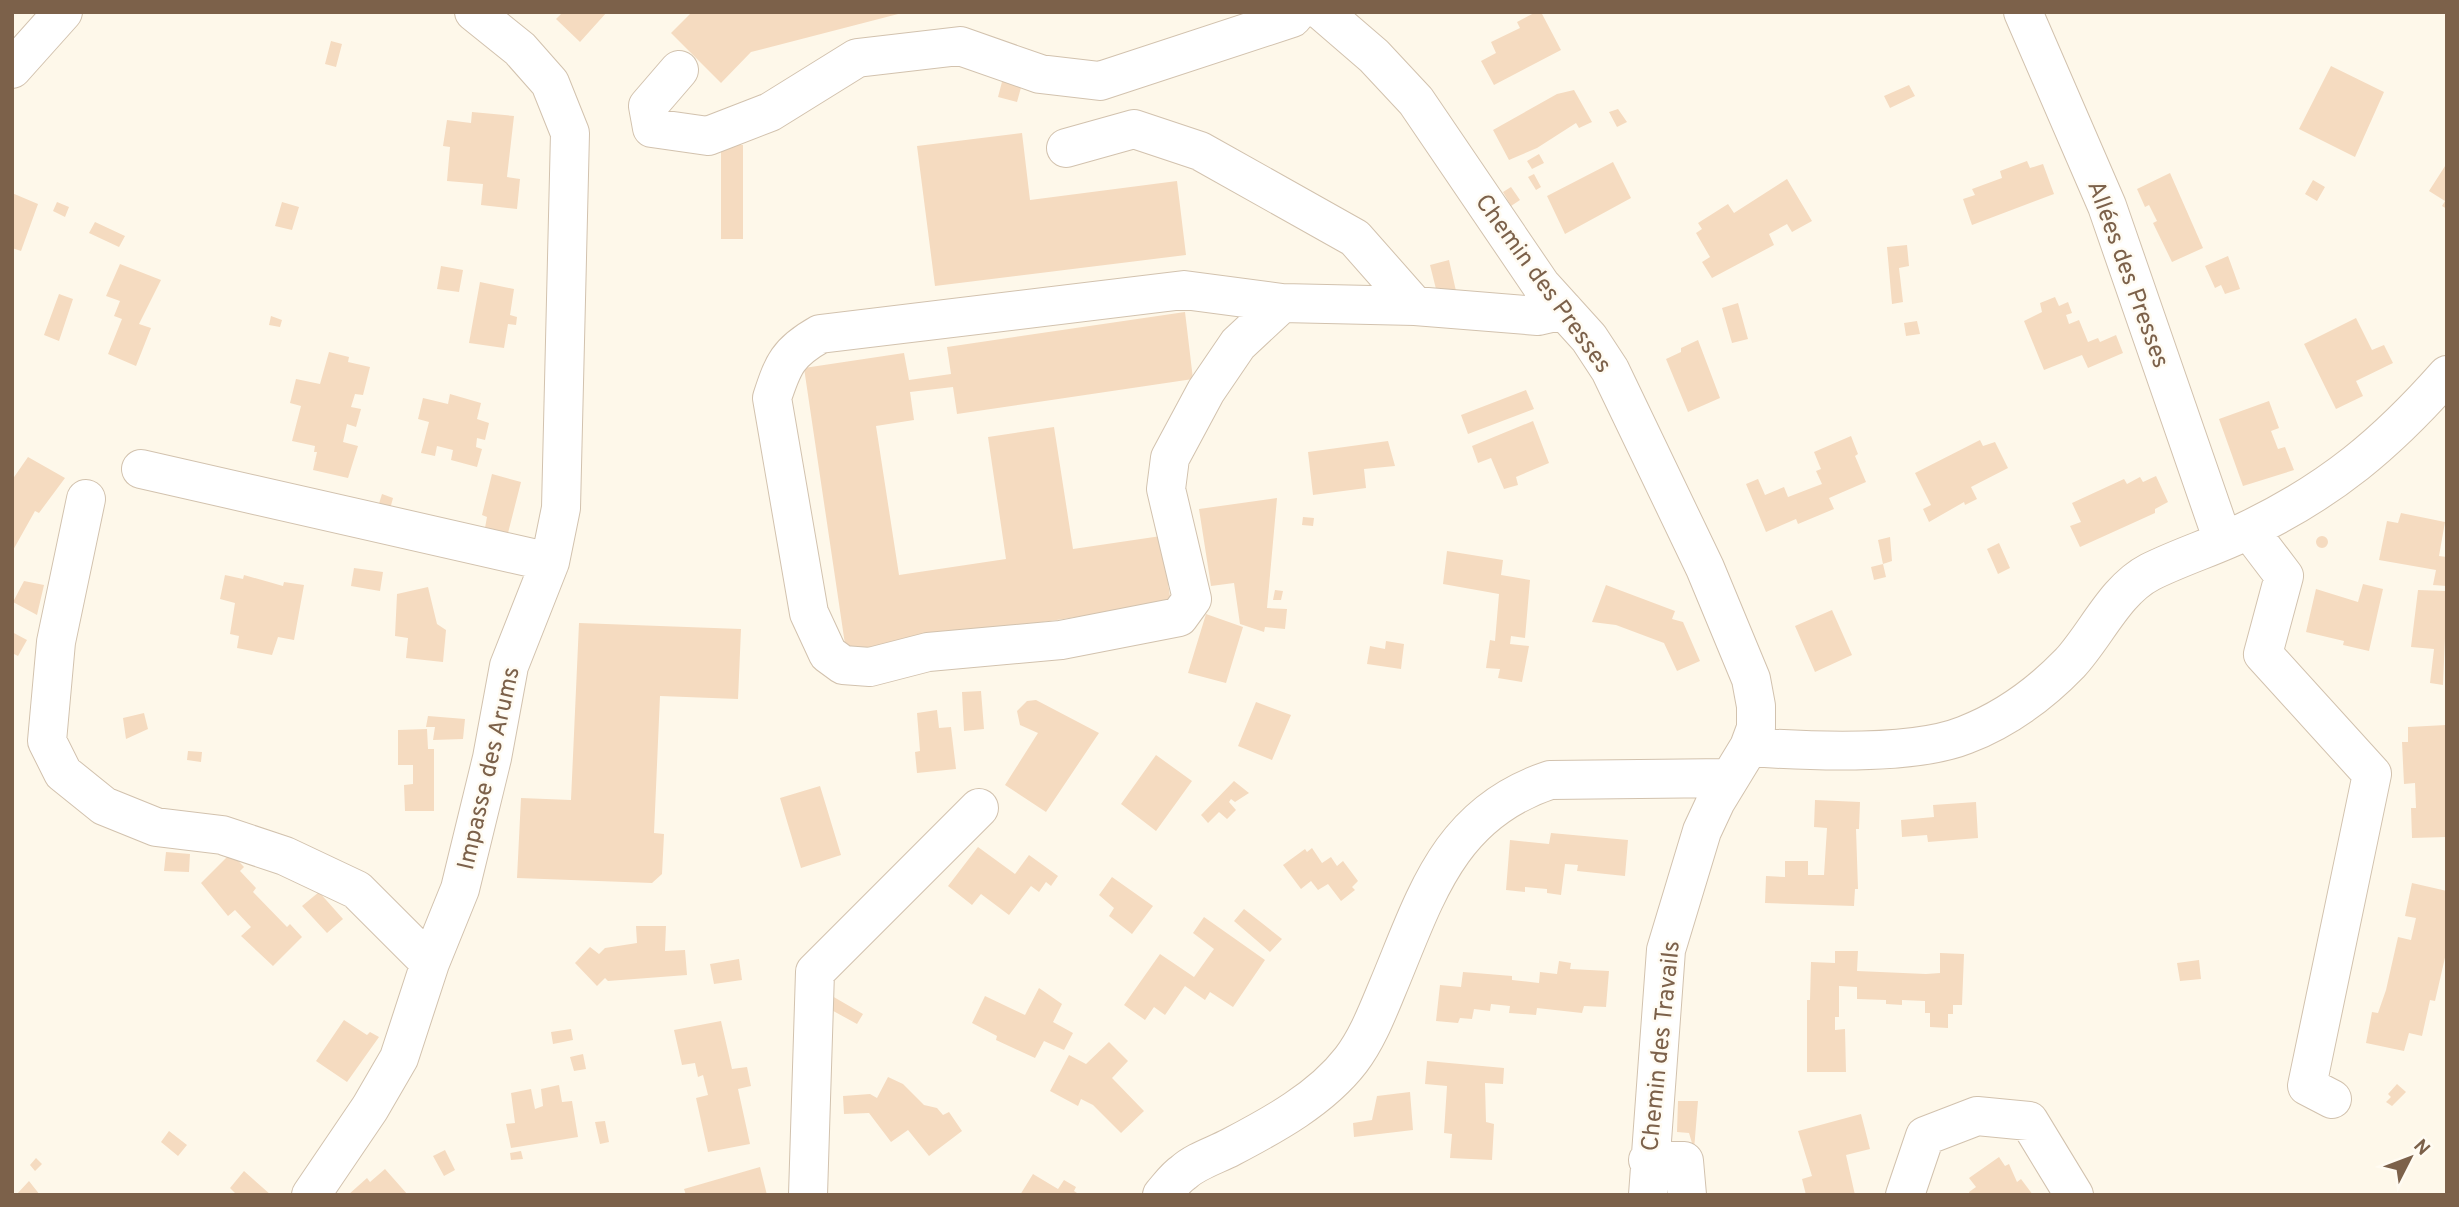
<svg xmlns="http://www.w3.org/2000/svg" width="2459" height="1207" font-family="Overpass,sans-serif">
  <style>
    .building { fill: #f5dbc0 }
    .lines { fill: none; stroke-linecap: round; stroke-linejoin: round }
    .minor-casing { stroke: #d2c2ae; stroke-width: 40 }
    .minor { stroke: #fff; stroke-width: 38 }
    .labels { text-anchor: middle; stroke-width: 5; stroke-linejoin: round; paint-order: stroke }
    .street-label { font-size: 24px; fill: #7c614a; stroke: #fffbf2 }
  </style>
  <rect width="100%" height="100%" fill="#fef8ea"/>
  <path class="building" d="M563 12H607L580 42 556 19Z
    M692 12H902V13L751 52 721 83 671 33Z
    M1536 12H1541L1561 50 1494 85 1481 61 1496 53 1491 42 1520 28 1517 22Z
    M331 41 342 44 336 67 325 64Z
    M2331 66 2384 92 2355 157 2299 129Z
    M1003 78 1022 84 1017 102 998 97Z
    M1909 85 1915 96 1890 108 1884 96Z
    M1574 90 1592 122 1579 128 1576 123 1537 148 1509 160 1493 130 1557 94Z
    M1618 109 1627 122 1617 127 1609 112Z
    M472 112 514 116 507 177 520 179 517 209 481 205 483 184 447 181 450 147 443 146 447 120 471 123Z
    M1022 133 1030 200 1177 181 1186 255 935 286 917 146Z
    M721 145H743V239H721Z
    M1539 154 1544 163 1532 169 1527 161Z
    M2027 161 2030 168 2043 164 2054 194 1972 225 1963 199 1975 195 1972 189 2002 178 2000 171Z
    M1613 162 1631 198 1565 234 1547 196Z
    M2447 163V209L2442 206 2445 201 2429 191Z
    M2170 173 2203 248 2172 262 2153 223 2157 221 2149 205 2145 207 2137 189Z
    M1534 174 1541 187 1536 190 1528 177Z
    M1787 179 1812 221 1792 232 1787 224 1769 234 1774 245 1712 278 1702 262 1710 257 1696 233 1702 229 1698 223 1728 204 1734 213Z
    M2313 180 2325 187 2317 201 2305 194Z
    M1511 187 1520 200 1511 206 1503 192Z
    M12 193 38 204 21 251 12 248Z
    M57 202 69 207 65 217 53 211Z
    M282 202 299 207 292 230 275 226Z
    M95 222 125 236 119 247 89 233Z
    M1907 245 1909 266 1899 268 1903 302 1892 304 1887 247Z
    M2228 256 2240 289 2225 294 2221 285 2215 288 2205 266Z
    M1449 260 1456 291 1436 289 1430 265Z
    M120 264 161 280 139 324 151 328 136 366 108 354 122 319 114 316 120 301 106 296Z
    M441 266 463 270 459 292 437 289Z
    M480 282 514 289 510 315 517 317 516 325 508 324 504 348 469 343Z
    M59 294 73 299 59 341 44 335Z
    M2055 297 2059 306 2068 302 2072 313 2066 315 2069 324 2079 320 2088 342 2098 338 2100 342 2116 335 2123 353 2088 368 2082 355 2044 370 2024 321 2042 312 2040 303Z
    M1738 303 1748 339 1732 343 1722 308Z
    M1185 312 1193 379 957 414 953 387 910 392 914 420 876 426 899 575 1006 559 988 437 1054 427 1073 549 1161 536 1171 603 846 651 804 368 904 353 909 380 951 374 947 347Z
    M271 316 282 320 280 327 269 325Z
    M2356 318 2372 350 2384 345 2393 363 2356 381 2363 396 2336 409 2304 344Z
    M1917 321 1920 334 1906 336 1904 323Z
    M1698 340 1720 398 1688 412 1666 359 1681 352V348Z
    M329 352 349 357 348 362 370 367 363 395 355 394 351 407 361 409 356 427 347 424 343 442 358 446 348 478 313 470 317 452H314L315 446 292 441 301 406 290 403 296 379 320 384Z
    M1526 390 1534 409 1468 434 1461 415Z
    M450 394 481 403 477 419 489 423 485 440 477 438 476 447 482 449 477 467 451 460 453 450 437 446 435 456 421 453 429 422 418 419 423 398 448 404Z
    M2269 401 2279 428 2271 431 2278 449 2285 447 2294 470 2243 486 2219 419Z
    M1533 421 1549 463 1516 477 1518 485 1504 489 1491 458 1478 463 1472 446Z
    M1851 436 1858 454 1855 456 1866 482 1829 498 1834 509 1798 524 1796 519 1766 532 1746 484 1758 479 1765 495 1784 487 1788 497 1822 484 1816 471 1821 469 1814 452Z
    M1980 440 1983 446 1995 442 2008 468 1971 487 1977 499 1965 505 1964 502 1929 522 1923 509 1931 505 1915 473Z
    M1388 441 1395 466 1364 469 1366 488 1313 495 1308 452Z
    M28 457 65 478 39 513 35 511 12 552V480Z
    M492 474 521 482 508 533 485 528 487 517 482 515Z
    M2156 476 2168 502 2155 509V513L2080 547 2070 526 2081 522 2072 503 2124 479 2127 484 2140 477 2143 482Z
    M382 494 393 498 389 513 377 510Z
    M1277 498 1267 608 1287 609 1285 629 1265 627 1264 632 1240 624 1234 583 1211 586 1199 509Z
    M2401 513 2445 522 2439 556 2447 557V586L2433 585 2436 570 2379 560 2387 521 2398 523Z
    M1303 517 1314 518 1313 526 1302 525Z
    M2316 542a6 6 0 1 1 12 0a6 6 0 1 1-12 0Z
    M1890 537 1892 561 1883 564 1878 540Z
    M1999 543 2010 568 1998 574 1987 549Z
    M1447 551 1503 560 1501 575 1530 580 1525 638 1511 636 1510 644 1529 646 1522 682 1498 678 1500 669 1486 668 1490 640 1495 641 1499 594 1443 584Z
    M1883 564 1886 577 1874 580 1871 567Z
    M354 568 383 572 380 591 351 586Z
    M225 575 243 579 244 575 283 586 284 582 304 585 294 640 278 637 272 655 237 648 239 636 230 634 235 603 220 599Z
    M24 581 44 585 37 615 13 602Z
    M2363 584 2383 589 2369 651 2343 645 2344 641 2306 632 2316 589 2358 602Z
    M1606 585 1675 611 1672 619 1683 622 1700 661 1677 671 1664 643 1616 625 1592 622Z
    M428 587 437 624 446 630 443 662 406 658 408 638 395 636 397 594Z
    M1275 590 1283 591 1281 600H1273Z
    M2418 590 2447 591 2443 685 2430 683 2434 649 2411 647Z
    M1832 610 1852 655 1815 672 1795 626Z
    M1206 614 1243 627 1226 683 1188 673Z
    M579 623 741 629 738 699 660 696 654 833 664 834 662 874 652 883 517 878 521 798 571 800Z
    M12 632 27 640 18 656 12 653Z
    M1386 641 1404 644 1401 669 1367 664 1370 646 1385 649Z
    M981 691 984 729 964 731 962 692Z
    M1036 700 1099 733 1046 812 1005 785 1038 733 1020 725 1017 711 1027 701Z
    M1256 702 1291 715 1272 760 1238 746Z
    M937 710 939 728 951 727 956 769 917 773 915 752 920 751 917 713Z
    M144 713 148 729 126 739 123 718Z
    M428 716 465 719 463 739 433 740 435 727H426Z
    M2446 725 2447 837 2412 838 2411 808H2416L2415 783 2404 784 2402 742H2408V727Z
    M427 729 428 749H434V811H405L404 785 413 784V765H398V730Z
    M188 751 202 752 201 762 187 760Z
    M1156 755 1192 781 1156 831 1121 804Z
    M1234 781 1249 793 1235 802 1231 799 1229 802 1236 810 1227 819 1219 812 1208 823 1201 815Z
    M820 786 841 855 801 868 780 798Z
    M1815 800 1860 802 1859 829H1856L1858 889H1855L1854 906 1765 903 1766 876 1785 877V861H1808V875H1824L1827 828 1814 827Z
    M1976 802 1978 838 1928 842 1927 835 1902 837 1901 820 1934 817 1933 805Z
    M1551 833 1628 840 1625 876 1577 871 1578 865 1565 864 1561 895 1547 893V889L1525 887V892L1506 890 1510 840 1549 844Z
    M978 847 1015 874 1029 855 1058 876 1051 886 1046 882 1039 892 1031 886 1009 915 981 894 972 905 948 886Z
    M1312 848 1322 863 1331 857 1337 866 1343 861 1358 881 1352 887 1355 890 1341 901 1328 884 1318 890 1311 881 1301 889 1283 865 1305 849 1307 852Z
    M166 852 190 854 189 872 164 871Z
    M231 853 244 867 240 871 256 888 253 892 287 927 290 924 302 937 273 966 241 936 251 927 235 910 228 916 201 883Z
    M1112 877 1153 906 1132 934 1109 916 1114 908 1099 895Z
    M2412 883 2447 891V949L2435 1001 2430 1000 2422 1036 2409 1033 2404 1051 2366 1043 2372 1012 2378 1013 2386 990 2398 937 2411 940 2416 918 2405 916Z
    M319 892 343 919 327 933 302 906Z
    M1244 909 1282 939 1270 952 1234 921Z
    M1204 917 1265 960 1233 1007 1210 992 1205 1000 1185 986 1165 1015 1154 1007 1145 1020 1124 1005 1160 954 1194 977 1214 949 1193 933Z
    M636 926H666L665 951 685 950 687 975 608 981 605 978 597 986 575 963 590 947 599 954 605 948 637 943Z
    M1835 951H1858L1857 971 1926 974 1940 973V953L1964 954 1962 1005H1953V1014H1948V1028L1930 1027V1013H1925V1001L1902 1000V1005L1886 1004V1000L1857 999V987L1839 986V1017H1835V1030L1845 1029 1846 1072H1807V1000H1810L1811 962 1835 963Z
    M739 959 742 980 714 984 710 964Z
    M2199 960 2201 979 2180 981 2177 963Z
    M1559 961 1571 963 1570 969 1609 971 1606 1007 1584 1006 1582 1013 1537 1008 1536 1015 1509 1013 1510 1006 1491 1004 1490 1011 1474 1009 1472 1019 1460 1018 1458 1023 1436 1021 1440 985 1461 987 1463 972 1512 976V980L1539 983 1540 972 1557 974Z
    M1039 988 1062 1004 1053 1022 1073 1033 1064 1050 1044 1041 1035 1058 996 1040 997 1036 972 1023 985 996 1025 1015Z
    M832 996 863 1014 857 1024 826 1007Z
    M344 1020 367 1035 370 1032 379 1037 347 1082 316 1061Z
    M721 1021 732 1069 747 1067 751 1086 738 1089 750 1144 708 1152 696 1098 708 1095 703 1075 698 1077 695 1063 682 1065 674 1030Z
    M571 1029 573 1040 553 1044 551 1032Z
    M1109 1042 1128 1061 1112 1078 1144 1111 1121 1133 1093 1105 1081 1099 1078 1106 1050 1091 1069 1055 1086 1064Z
    M583 1054 586 1069 574 1071 570 1057Z
    M1427 1061 1504 1068 1503 1084 1485 1083 1486 1122 1494 1124 1492 1160 1450 1158 1452 1134 1444 1133 1447 1086 1425 1084Z
    M888 1077 903 1084 924 1105 937 1108 943 1115 949 1112 962 1131 929 1156 908 1130 891 1142 869 1113 844 1114 843 1096 870 1094 877 1098Z
    M2397 1084 2406 1092 2392 1106 2386 1102 2391 1097 2388 1094Z
    M559 1085 562 1102 572 1101 578 1137 511 1148 506 1124 515 1123 511 1093 531 1089 535 1109 543 1106 541 1089Z
    M1410 1092 1413 1130 1354 1137 1353 1123 1372 1120 1377 1096Z
    M1678 1101H1698L1694 1150 1689 1133 1677 1132Z
    M1861 1114 1870 1149 1846 1155 1855 1195H1806L1802 1179 1812 1176 1798 1131Z
    M605 1121 609 1142 600 1144 595 1122Z
    M169 1131 187 1145 178 1156 161 1142Z
    M445 1150 455 1170 444 1176 433 1156Z
    M521 1151 523 1159 511 1160 510 1153Z
    M1999 1157 2005 1166 2009 1164 2017 1182 2021 1179 2033 1195H1970L1969 1192 1976 1187 1969 1178Z
    M36 1158 42 1164 35 1171 30 1165Z
    M760 1167 767 1195H686L684 1189Z
    M385 1169 408 1195H348L367 1178 370 1182Z
    M244 1171 271 1195H237L230 1188Z
    M1033 1174 1058 1189 1064 1180 1076 1187 1074 1191 1080 1195H1020Z
    M29 1181 40 1195H16Z"/>
  <g class="lines">
    <defs>
      <path id="minor" d="M1323 12 1374 56 1416 101 1541 285 1589 338 1610 370 1705 568 1751 679 1756 706V728L1749 747 1716 801 1702 831 1666 950 1648 1195
        M2023 12 2107 206 2223 541
        M12 69 63 12
        M679 70 648 106 652 128 708 136 770 112 857 58 960 46 1040 74 1100 81 1292 18 1297 12
        M1066 148 1134 129 1200 151 1355 238 1415 306
        M1282 303 1184 290 820 334C788 352 783 364 772 398L809 613 828 654 843 665 870 667 928 652 1061 640 1179 617 1192 599 1166 489 1170 458 1206 391 1238 344 1282 303 1415 306 1538 316 1564 310
        M141 469 550 562
        M86 499 56 642 47 741 63 773 104 806 156 827 222 835 285 856 357 890 430 963
        M2249 530 2284 576 2263 654 2372 774 2307 1086 2332 1099
        M1749 747C1806 751 1913 756 1965 735 2004 720 2041 693 2070 663 2096 635 2115 590 2150 572 2182 556 2216 546 2248 530 2331 490 2386 444 2447 375
        M1648 1160 1684 1161 1687 1195
        M311 1195 370 1108 399 1058 430 963 460 889 492 758 509 666 550 562 561 508 570 133 550 83 520 49 474 12
        M808 1195 815 972 979 808
        M1162 1195C1169 1187 1175 1178 1184 1172 1196 1161 1216 1155 1231 1147 1273 1125 1321 1099 1351 1060 1367 1039 1377 1013 1387 989 1425 899 1447 814 1550 780L1729 778
        M1905 1195 1925 1136 1977 1116 2029 1121 2074 1195"/>
    </defs>
    <use href="#minor" class="minor-casing"/>
    <use href="#minor" class="minor"/>
  </g>
  <g class="labels">
    <g class="street-label">
      <text transform="translate(2129 274) rotate(70)" y="8">Allées des Presses</text>
      <text transform="translate(1544 283) rotate(54)" y="8">Chemin des Presses</text>
      <text transform="translate(488 768) rotate(-77)" y="8">Impasse des Arums</text>
      <text transform="translate(1660 1046) rotate(-84)" y="8">Chemin des Travails</text>
    </g>
  </g>
  <rect width="2459" height="1207" fill="none" stroke="#7c614a" stroke-width="28"/>
  <g transform="translate(2410 1158) rotate(48)" stroke="#fffbf2" stroke-width="5" paint-order="stroke">
  <path d="M0-5L12 26L0 18L-12 26Z" fill="#7c614a"/>
  <text y="-10" font-size="19" font-weight="bold" text-anchor="middle" fill="#7c614a">N</text>
  </g>
</svg>
